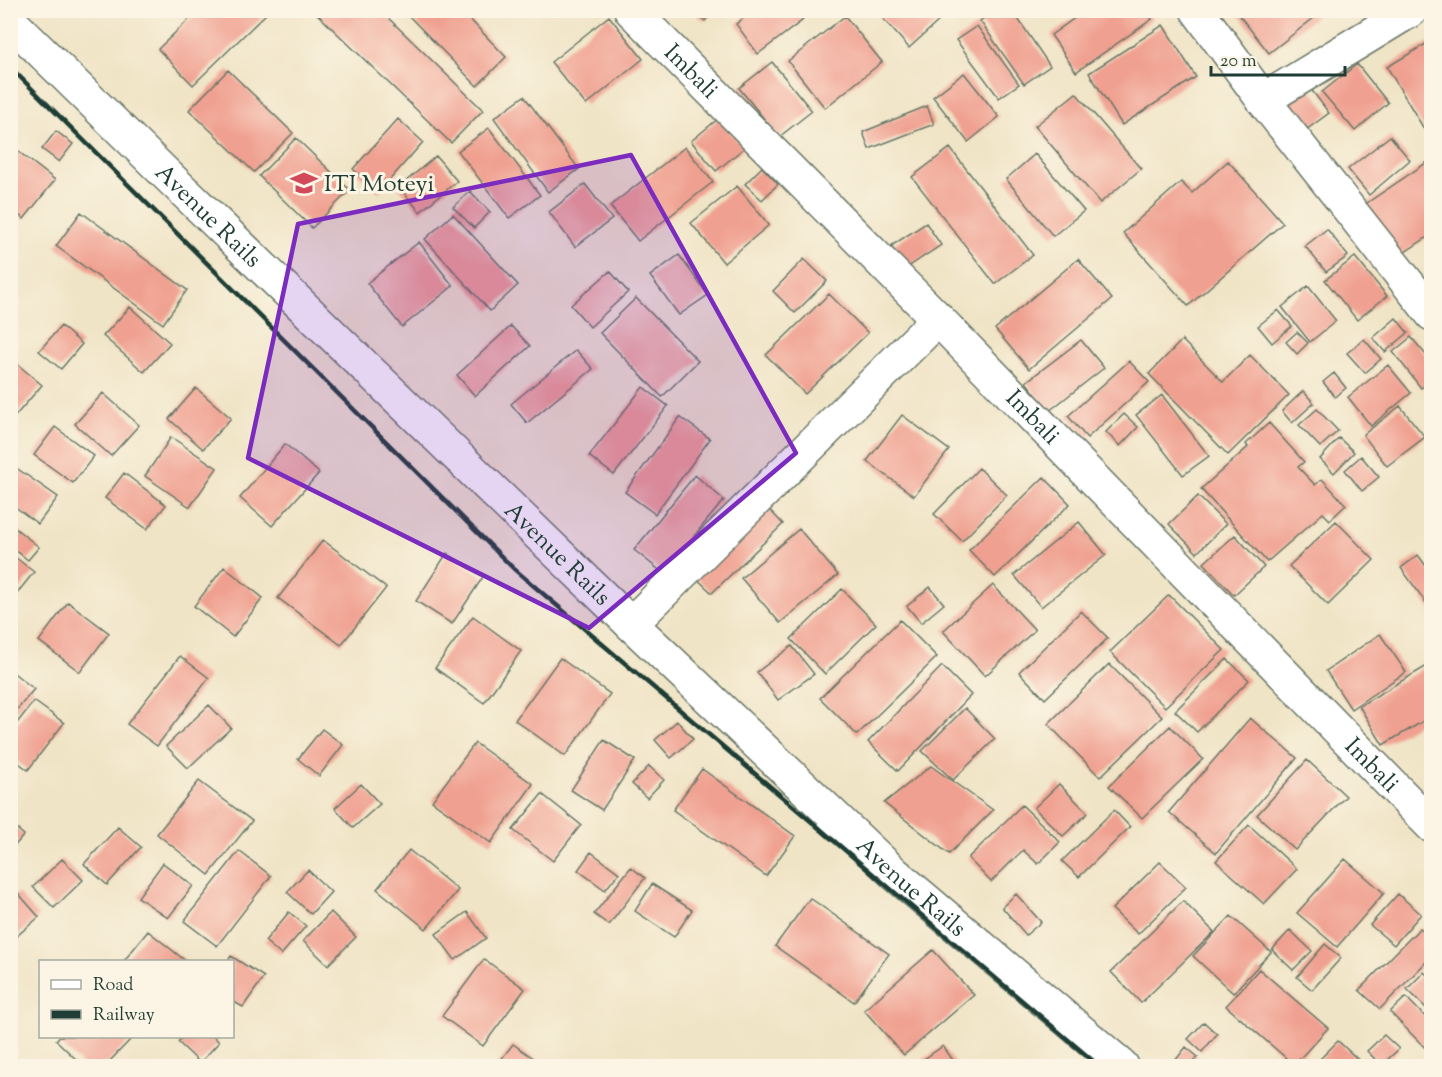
<svg xmlns="http://www.w3.org/2000/svg" width="1442" height="1077" font-family="'Sorts Mill Goudy',serif">
  <style>
    .building { fill: #f0a090 }
    .lines { fill: none; stroke-linecap: round; stroke-linejoin: round }
    .street-casing { stroke: #687767; stroke-width: 36 }
    .street { stroke: #fff; stroke-width: 33 }
    .rail { stroke: #1f3d34; stroke-width: 4.5 }
    .marked { fill: #7b2cbf; fill-opacity: 0.2; stroke: #7b2cbf; stroke-width: 4.5; stroke-linejoin: round }
    .labels { text-anchor: middle; stroke-width: 6; stroke-linejoin: round; paint-order: stroke }
    .street-label { font-size: 24px; fill: #1f3d34; stroke: #fcf5e5 }
    .poi-label { font-size: 24px; fill: #1f3d34; stroke: #fcf5e5; text-anchor: start }
  </style>
  <rect width="100%" height="100%" fill="#fcf5e5"/>
  <filter id="ink" filterUnits="userSpaceOnUse"><feTurbulence type="fractalNoise" baseFrequency=".0167" numOctaves="2"/><feDisplacementMap in="SourceGraphic" scale="12" xChannelSelector="R" yChannelSelector="G"/><feConvolveMatrix kernelMatrix="1 2 1 2 8 2 1 2 1" color-interpolation-filters="sRGB"/></filter>
  <filter id="wash" filterUnits="userSpaceOnUse"><feTurbulence type="fractalNoise" baseFrequency=".008" numOctaves="4" result="noise"/><feDisplacementMap in="SourceGraphic" scale="24" xChannelSelector="R" yChannelSelector="G"/><feGaussianBlur stdDeviation="1.35" result="paint"/><feColorMatrix in="noise" values="0 0 0 0 0 0 0 0 0 0 0 0 0 0 0 0 0 1.4 0 .05"/><feComposite in="paint" operator="in"/></filter>
  <g filter="url(#wash)">
    <rect width="100%" height="100%" fill="#f0e4c6"/>
    <g id="blocks">
      <path class="building" d="M199 10H270L193 85 158 49Z
        M313 10H380L483 110 451 143Z
        M403 10H461L506 57 477 86Z
        M691 10H714L705 21Z
        M754 10H796L803 20 758 54 736 24Z
        M883 10H933L941 19 909 48 879 14Z
        M995 10H1012L1050 66 1024 84 980 21Z
        M1086 10H1146L1152 19 1076 72 1051 35Z
        M1235 10H1324L1269 53Z
        M609 16 643 59 586 105 551 62Z
        M845 16 882 62 825 108 788 61Z
        M1163 25 1196 77 1122 125 1089 73Z
        M977 26 1019 84 999 98 956 40Z
        M1429 42 1432 46V138L1430 139 1387 67Z
        M772 62 812 111 779 137 739 88Z
        M1357 64 1388 103 1355 131 1322 92Z
        M228 70 293 133 254 172 189 110Z
        M964 73 999 117 968 142 933 97Z
        M1304 80 1329 113 1306 130 1282 97Z
        M1076 93 1141 169 1100 203 1035 126Z
        M524 96 579 169 548 192 494 118Z
        M927 106 934 124 869 149 863 132Z
        M719 118 744 148 716 171 691 141Z
        M398 119 423 142 379 192 353 169Z
        M489 128 540 195 509 218 458 151Z
        M56 131 73 144 59 162 42 149Z
        M1390 136 1410 160 1369 195 1348 169Z
        M296 138 350 190 312 228 259 176Z
        M10 145 55 180 24 219 10 208Z
        M685 147 713 182 638 241 610 206Z
        M950 148 1033 255 995 284 912 177Z
        M1035 154 1084 211 1053 236 1006 179Z
        M436 156 457 181 420 212 399 187Z
        M1432 159V234L1399 256 1364 205Z
        M1228 161 1283 223 1188 306 1123 233 1181 182 1192 193Z
        M762 167 778 184 762 200 745 184Z
        M585 184 612 219 575 247 549 212Z
        M737 186 769 225 724 263 691 223Z
        M470 191 490 212 474 228 453 207Z
        M81 212 187 290 163 324 56 246Z
        M453 214 518 285 490 311 425 239Z
        M926 223 941 245 905 269 891 246Z
        M1327 229 1348 256 1326 272 1305 246Z
        M419 242 453 286 402 327 367 283Z
        M679 255 708 295 679 315 650 276Z
        M1355 257 1387 296 1357 320 1325 280Z
        M804 259 827 281 795 313 773 291Z
        M1078 259 1112 299 1029 369 995 329Z
        M610 271 628 292 590 327 571 305Z
        M1308 286 1336 321 1310 342 1282 307Z
        M829 294 868 333 805 394 766 355Z
        M636 298 698 361 662 397 600 333Z
        M130 307 170 343 144 372 103 336Z
        M1278 310 1292 326 1272 343 1258 326Z
        M1396 318 1408 333 1385 352 1373 338Z
        M61 326 82 344 61 369 39 351Z
        M511 326 530 346 475 396 457 375Z
        M1297 332 1308 343 1297 354 1286 342Z
        M1411 337 1432 362V380L1421 388 1393 352Z
        M1364 339 1381 359 1365 373 1347 353Z
        M1081 340 1104 368 1049 411 1026 382Z
        M1182 340 1223 382 1250 355 1289 395 1228 455 1149 374Z
        M576 350 593 369 527 423 511 404Z
        M10 358 42 385 10 422Z
        M1129 361 1149 382 1087 438 1068 416Z
        M1388 365 1411 393 1371 426 1348 397Z
        M1334 373 1346 388 1335 397 1323 382Z
        M643 387 668 406 614 475 589 456Z
        M196 388 231 418 203 449 169 419Z
        M1303 391 1314 403 1292 423 1282 411Z
        M103 393 139 425 111 456 75 424Z
        M1162 395 1209 456 1183 475 1136 415Z
        M1400 406 1425 437 1387 466 1363 435Z
        M1317 409 1338 431 1320 447 1299 425Z
        M1124 414 1138 427 1120 446 1106 432Z
        M902 415 949 450 914 496 867 461Z
        M680 417 710 439 655 514 625 492Z
        M1269 423 1304 462 1298 467 1315 485 1322 479 1346 505 1330 520 1323 513 1267 562 1201 489 1248 447 1246 444Z
        M55 427 94 456 73 483 34 455Z
        M171 437 217 468 190 507 145 476Z
        M1339 438 1354 452 1334 473 1320 459Z
        M285 444 319 473 272 526 240 498Z
        M1361 456 1379 477 1362 491 1345 470Z
        M12 465 58 497 38 524 10 503Z
        M979 468 1007 495 962 541 934 514Z
        M124 473 166 505 147 529 105 498Z
        M695 475 724 500 663 573 634 550Z
        M1044 477 1070 504 995 577 969 550Z
        M1198 496 1226 524 1197 553 1169 524Z
        M763 503 783 524 712 593 691 573Z
        M1336 521 1374 560 1328 605 1289 566Z
        M1079 522 1106 555 1041 607 1014 575Z
        M10 524 39 547 28 560 10 546Z
        M799 529 838 575 780 623 741 578Z
        M1235 535 1264 567 1234 595 1204 563Z
        M323 540 386 588 341 645 278 598Z
        M10 553 34 572 18 592 10 585Z
        M447 553 483 577 452 624 416 601Z
        M1418 555 1432 574V611L1401 568Z
        M224 567 263 598 233 637 194 606Z
        M993 585 1035 630 985 676 943 631Z
        M930 587 944 604 921 623 907 606Z
        M842 589 876 624 825 674 791 639Z
        M1169 595 1224 650 1165 707 1110 652Z
        M68 602 109 633 80 672 39 641Z
        M1081 611 1108 638 1045 699 1019 672Z
        M473 616 521 651 484 703 435 668Z
        M900 620 937 657 857 735 820 698Z
        M1380 634 1406 672 1351 709 1326 671Z
        M792 646 814 674 778 700 757 672Z
        M180 656 209 678 157 746 127 724Z
        M560 658 610 694 565 756 515 720Z
        M1227 659 1249 680 1197 732 1175 711Z
        M1432 663V716L1383 745 1359 706Z
        M1109 664 1162 717 1100 777 1048 724Z
        M942 666 971 695 898 771 868 742Z
        M10 670 34 689 10 718Z
        M34 701 64 723 28 770 10 756V732Z
        M209 705 231 728 188 768 166 746Z
        M965 708 995 739 953 780 922 751Z
        M1250 718 1297 758 1216 853 1169 812Z
        M677 721 693 739 671 758 655 740Z
        M1170 726 1203 759 1142 818 1109 786Z
        M322 729 343 745 319 776 298 759Z
        M604 740 635 760 602 810 571 790Z
        M475 743 533 784 491 843 432 801Z
        M1307 760 1346 796 1295 850 1257 815Z
        M649 766 664 780 647 798 632 784Z
        M931 766 993 810 949 854 884 803Z
        M702 769 795 836 766 876 673 810Z
        M199 781 252 821 209 875 157 834Z
        M361 784 380 804 353 828 335 808Z
        M1059 784 1088 813 1063 836 1034 808Z
        M542 794 581 825 553 861 513 830Z
        M1022 805 1060 842 1038 864 1023 850 991 882 968 858Z
        M1114 810 1130 827 1079 877 1062 861Z
        M10 823 24 835 10 851Z
        M1249 825 1297 869 1264 904 1216 861Z
        M118 827 141 847 107 885 84 864Z
        M409 850 458 890 426 929 377 889Z
        M239 851 271 876 217 946 184 921Z
        M591 852 619 873 605 890 578 870Z
        M62 859 83 880 54 908 33 887Z
        M1345 859 1384 893 1337 947 1297 913Z
        M1160 862 1186 887 1138 934 1112 909Z
        M163 863 193 886 168 918 138 897Z
        M631 867 645 878 609 925 594 914Z
        M308 870 331 892 311 914 287 892Z
        M652 884 692 910 674 937 635 911Z
        M18 893 39 917 12 940 10 939V899Z
        M1016 894 1041 922 1026 935 1002 907Z
        M1398 894 1421 914 1394 945 1370 925Z
        M810 898 889 954 854 1002 775 946Z
        M1183 901 1214 932 1141 1003 1111 972Z
        M289 912 306 926 281 955 265 941Z
        M331 912 356 937 328 965 303 941Z
        M467 912 486 938 455 960 436 934Z
        M1231 916 1271 952 1233 993 1193 956Z
        M1420 928 1432 938V956L1380 1009 1359 990Z
        M1290 930 1312 951 1293 970 1272 950Z
        M148 931 187 962H123Z
        M1325 944 1341 958 1312 990 1297 977Z
        M933 950 974 995 904 1055 864 1010Z
        M231 956 264 977 243 1007 232 1001V962H227Z
        M484 959 525 989 483 1046 442 1016Z
        M1259 969 1328 1028 1294 1065 1226 1006Z
        M1424 972 1432 980V1014L1407 989Z
        M1406 997 1432 1024V1055L1390 1012Z
        M1204 1022 1217 1034 1202 1052 1188 1039Z
        M1384 1035 1399 1049 1388 1059 1396 1066H1382L1367 1051Z
        M60 1036H128L131 1039 105 1066H83L56 1040Z
        M183 1036H213L219 1042 200 1063 178 1042Z
        M1338 1041 1365 1066H1313Z
        M513 1044 545 1066H496Z
        M943 1046 957 1066H914Z
        M1186 1047 1198 1057 1190 1066H1171Z
        M10 1058 21 1066H10Z"/>
    </g>
  </g>
  <g filter="url(#ink)">
    <use href="#blocks" fill-opacity="0" stroke="#687767" stroke-width="1.5"/>
    <g class="lines">
      <defs>
        <g id="street">
          <path id="s1" d="M631 10 938 319 1432 826"/>
          <path d="M1197 10 1263 100 1432 314"/>
          <path id="s2" d="M10 21 166 174 631 624 894 873 1122 1066"/>
          <path d="M1263 100 1411 10"/>
          <path d="M631 624 938 319"/>
        </g>
      </defs>
      <use href="#street" class="street-casing"/>
      <use href="#street" class="street"/>
      <path class="rail" d="M10 67 514 569 1099 1066"/>
    </g>
  </g>
  <path class="marked" d="M631 155 796 453 589 628 248 458 298 224Z"/>
  <defs>
    <symbol id="school-bare" viewBox="-9 -9 18 18"><path d="M0-5L7-2L0 1L-7-2ZM-4 1L0 2.5L4 1V4Q0 6-4 4Z" fill="#d1495b" stroke="#fcf5e5" stroke-width="2.5" paint-order="stroke"/></symbol>
  </defs>
  <g fill-rule="evenodd">
    <use href="#school-bare" x="285" y="164" width="38" height="38"/>
  </g>
  <g class="labels">
    <g class="street-label">
      <text dy="8" stroke="none"><textPath href="#s1" startOffset="86">Imbali</textPath></text>
      <text dy="8" stroke="none"><textPath href="#s2" startOffset="278">Avenue Rails</textPath></text>
      <text dy="8" stroke="none"><textPath href="#s1" startOffset="572">Imbali</textPath></text>
      <text dy="8" stroke="none"><textPath href="#s2" startOffset="764">Avenue Rails</textPath></text>
      <text dy="8" stroke="none"><textPath href="#s1" startOffset="1058">Imbali</textPath></text>
      <text dy="8" stroke="none"><textPath href="#s2" startOffset="1250">Avenue Rails</textPath></text>
    </g>
    <g class="poi-label">
      <text x="324" y="191">ITI Moteyi</text>
    </g>
  </g>
  <rect width="1442" height="1077" fill="none" stroke="#fcf5e5" stroke-width="36"/>
  <rect x="39" y="960" width="195" height="78" fill="#fcf5e5" stroke="#a4ab9e" stroke-width="1.5"/>
  <rect x="51" y="980" width="30" height="9" fill="#ffffff" stroke="#a4ab9e" stroke-width="1.5"/>
  <text x="93" y="990" font-size="18" fill="#1f3d34">Road</text>
  <rect x="51" y="1010" width="30" height="9" fill="#1f3d34" stroke="#a4ab9e" stroke-width="1.5"/>
  <text x="93" y="1020" font-size="18" fill="#1f3d34">Railway</text>
  <path d="M1211 66v9h134v-9" fill="none" stroke="#1f3d34" stroke-width="3"/>
  <text x="1220" y="66" font-size="18" fill="#1f3d34" stroke="#fcf5e5" stroke-width="4.5" paint-order="stroke">20 m</text>
</svg>
